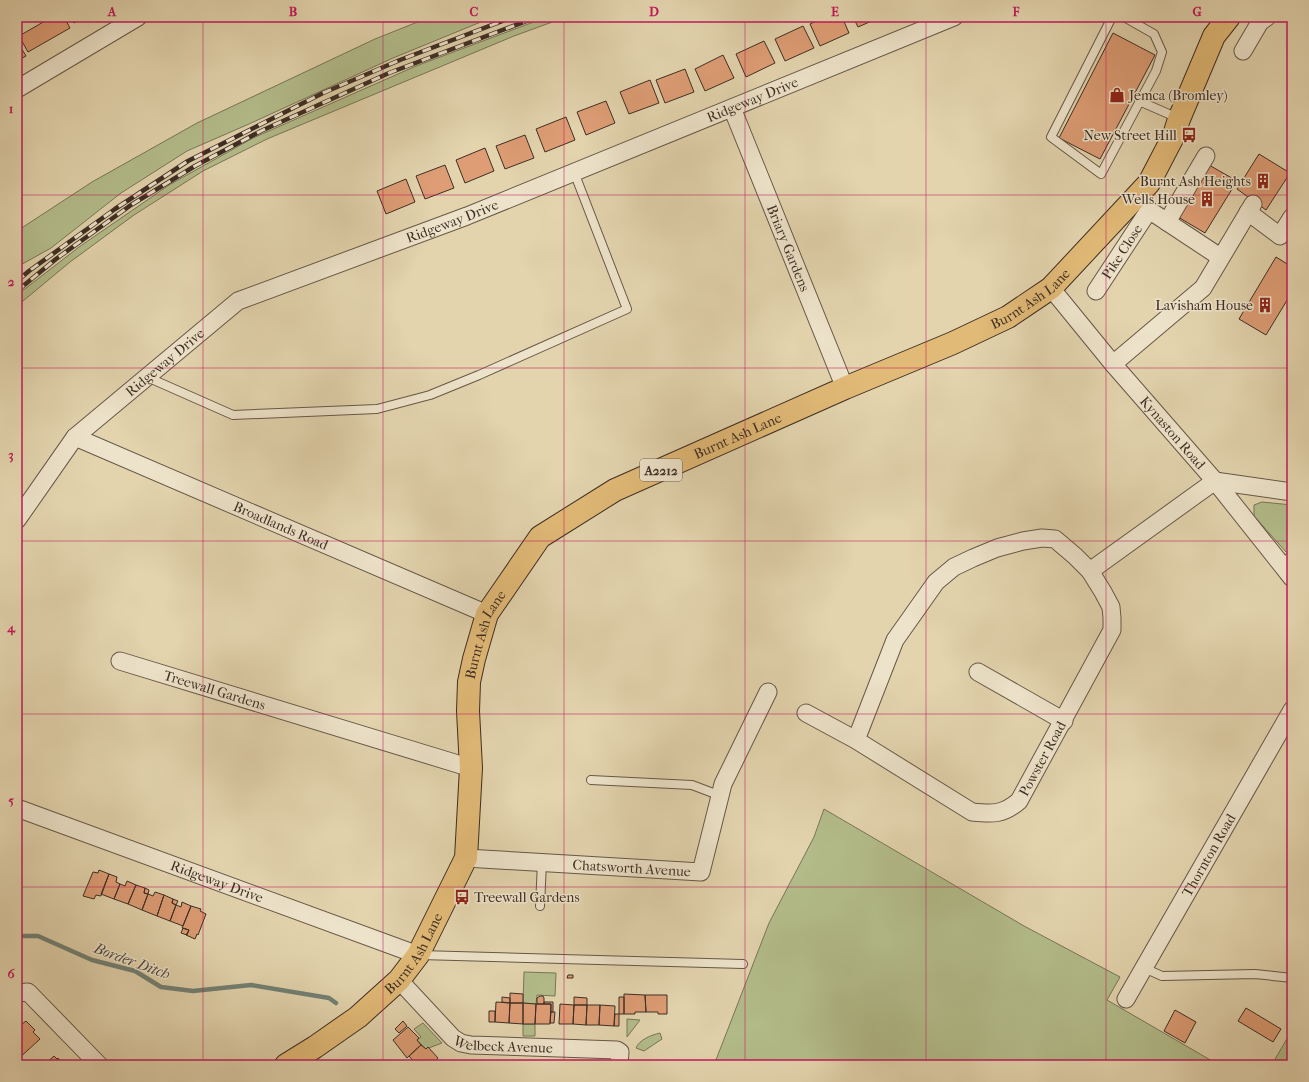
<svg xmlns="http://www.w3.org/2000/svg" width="1309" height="1082" font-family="'IM FELL French Canon',serif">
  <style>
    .green { fill: #b3bd8b; stroke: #787658 }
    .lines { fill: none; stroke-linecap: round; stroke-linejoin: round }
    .stream { stroke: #728175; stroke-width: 4.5 }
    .building { fill: #de9d75; stroke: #3d2e25 }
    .service-casing { stroke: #665847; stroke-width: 10 }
    .minor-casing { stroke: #665847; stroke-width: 19 }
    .primary-casing { stroke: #3d2e25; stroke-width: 24 }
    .service { stroke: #ede3ca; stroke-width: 8 }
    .minor { stroke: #ede3ca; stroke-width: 17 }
    .primary { stroke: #e2ba77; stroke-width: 22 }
    .rail-casing { stroke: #3d2e25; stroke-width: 4.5 }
    .rail { stroke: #ede3ca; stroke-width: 3; stroke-dasharray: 9; stroke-linecap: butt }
    .grid { fill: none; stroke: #c2185b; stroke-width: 1; stroke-opacity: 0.55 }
    .labels { text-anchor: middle; stroke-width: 3; stroke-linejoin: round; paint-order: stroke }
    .shield { fill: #ede3ca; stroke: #726456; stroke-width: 1 }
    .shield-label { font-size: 13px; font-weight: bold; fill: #3d2e25 }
    .poi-label { font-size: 14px; fill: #3d2e25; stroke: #ede3ca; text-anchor: end }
    .street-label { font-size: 14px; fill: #3d2e25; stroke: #ede3ca }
    .water-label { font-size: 15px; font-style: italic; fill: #4f4a40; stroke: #ede3ca }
    .neatline { fill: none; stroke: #c2185b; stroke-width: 1.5 }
    .grid-label { font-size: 13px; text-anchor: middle; font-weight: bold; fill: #c2185b }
  </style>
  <rect width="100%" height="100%" fill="#e3d4ae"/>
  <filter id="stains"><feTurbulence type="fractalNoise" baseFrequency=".005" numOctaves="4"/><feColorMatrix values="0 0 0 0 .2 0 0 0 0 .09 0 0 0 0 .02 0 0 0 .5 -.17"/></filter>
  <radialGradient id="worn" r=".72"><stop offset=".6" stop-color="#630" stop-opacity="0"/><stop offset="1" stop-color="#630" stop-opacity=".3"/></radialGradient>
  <path class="green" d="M430 17H493L393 58 249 124 187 151 121 193 51 248 17 267V231L92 182 197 123 375 39Z
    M547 17H566L514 36 267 139 203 171 134 215 70 262 17 306V295L79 247 169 185 253 138 416 66Z
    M1262 502 1292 505V549L1290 552H1286L1254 516V505Z
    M824 809 1024 926 1120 977 1107 1000 1219 1065H714L769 923 814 837Z
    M524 972 556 973 555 996 537 995 536 1004 523 1003Z
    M627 1019 640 1020 627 1037Z
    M423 1023 442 1043 426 1049 417 1040 421 1037 414 1029Z
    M523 1024H535V1036H523Z
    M1292 1030V1065H1280L1274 1061Z
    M660 1033 662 1039 644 1051 636 1048C639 1040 651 1035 660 1033Z"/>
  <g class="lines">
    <path class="stream" d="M17 936H38L92 960 135 971 161 987 193 991 251 985 329 998 336 1003"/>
  </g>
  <path class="building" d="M52 17H64L70 28 28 52 19 36Z
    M70 17H83L74 23Z
    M824 17H842L849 33 820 46 810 24Z
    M853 17H881L858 27Z
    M803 26 814 48 785 61 775 39Z
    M1113 33 1155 55 1100 159 1059 138Z
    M17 41 26 56 17 61Z
    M764 41 775 63 746 77 736 54Z
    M723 55 734 78 705 91 695 69Z
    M685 69 694 92 665 103 656 80Z
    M650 80 659 103 629 114 620 92Z
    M606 101 615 123 586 135 577 112Z
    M566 117 575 140 545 152 536 129Z
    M525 135 534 158 505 169 496 146Z
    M485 148 494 171 465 183 456 160Z
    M1259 154 1290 173 1266 210 1237 189Z
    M445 165 454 188 425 199 416 176Z
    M1209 165 1237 181 1205 233 1178 217Z
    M406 179 415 202 386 214 377 191Z
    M1276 257 1292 267V292L1266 335 1239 319Z
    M99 870 109 874 101 896 96 895 94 899 83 896 93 872 98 873Z
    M109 874 117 877 116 882 120 884 114 899 101 894Z
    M127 881 136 885 128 904 114 899 120 884 125 886Z
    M136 885 145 888 144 893 148 894 142 910 128 904Z
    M145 888 149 890 148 894 144 893Z
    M155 892 164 895 157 916 142 910 148 894 153 896Z
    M164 895 173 899 172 903 176 905 170 921 157 916Z
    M173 899 178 901 176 905 172 903Z
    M182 902 191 906 183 926 170 921 176 905 181 907Z
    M191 906 201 909 200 911 206 914 198 935 197 934 195 939 186 935 189 930 182 928Z
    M183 928 189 930 187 935 181 933Z
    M568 975H573V978H567Z
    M510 993 523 994V1003H510Z
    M624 994 645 995 646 1012H635V1014H624Z
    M645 995H667V1014H658V1012H646Z
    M540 996H543L544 998V1004H537V998Z
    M502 997 510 998V1003L502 1002Z
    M574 997 587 998V1005H574Z
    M619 997H624V1014H619Z
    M496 1002 510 1003 509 1023 495 1022Z
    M544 1002H553V1012H551V1004H544Z
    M510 1003H523V1024L509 1023Z
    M523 1003 536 1004 535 1024H523Z
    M536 1004H551L550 1024H535Z
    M560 1004 574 1005 573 1024H559Z
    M574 1005H587L586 1025 573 1024Z
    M587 1005H600L599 1025H586Z
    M600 1005 615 1006 614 1026 599 1025Z
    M1246 1008 1281 1029 1273 1042 1238 1021Z
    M1175 1010 1196 1022 1185 1043 1164 1031Z
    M489 1011H495V1022H489Z
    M551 1012H555L554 1023H550Z
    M615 1014H619V1026H614Z
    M26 1021 35 1030 33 1032 40 1039 17 1060V1026L18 1027Z
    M403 1021 407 1026 399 1033 395 1029Z
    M408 1027 419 1038 417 1040 421 1045 407 1058 393 1040Z
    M421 1045 426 1049 428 1047 438 1058 431 1065H417L409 1056Z
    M54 1056 57 1059 58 1058 64 1065H44Z"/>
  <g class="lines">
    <defs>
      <path id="service" d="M1112 17 1051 137 1101 174 1156 71 1162 52 1154 34 1124 17
        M1139 101 1178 118
        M147 377 233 415 377 409 430 395 479 375 627 309 574 172
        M1281 565 1292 555
        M591 780 692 785 721 796
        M540 906 542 862
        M420 955 743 964
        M1144 968 1162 976 1255 974 1292 978"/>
      <g id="minor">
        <path d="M1243 51 1260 22 1267 17"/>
        <path d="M17 89 138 17"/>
        <path id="s1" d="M732 108 845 388"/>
        <path d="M1248 212 1280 236 1292 217"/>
        <path d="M1167 222 1206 156"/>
        <path id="s2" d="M1051 288 1113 364 1215 481 1292 578"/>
        <path id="s3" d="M1096 291 1149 210 1220 257"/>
        <path d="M1113 364 1203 288 1253 204"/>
        <path id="s4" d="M75 437 487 614"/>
        <path d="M1215 481 1292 492"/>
        <path id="s5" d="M17 520 75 437 238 301 467 216 954 17"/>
        <path d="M1090 571 1215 481"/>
        <path id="s6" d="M120 661 471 768"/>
        <path d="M978 672 1064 721"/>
        <path id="s7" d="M806 713 856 740 972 812C992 814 1003 815 1019 801L1112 630V618L1111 607 1103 592 1090 571 1075 556 1055 539 1042 538 1023 541 997 548 973 558 954 567 936 582 895 640 856 740"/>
        <path id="s8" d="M17 808 418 955"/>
        <path id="s9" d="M466 858 701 872 723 784 768 692"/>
        <path id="s10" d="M399 980 453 1038 461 1043 471 1045 617 1050 620 1052 619 1065"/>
        <path d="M17 993 28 992 99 1065"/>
        <path id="s11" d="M1126 999 1292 710"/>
      </g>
      <g id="primary">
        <path id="s12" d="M286 1065 315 1047 358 1017 399 980 418 955 466 858 471 768 468 711 469 682 474 659 487 614 540 537 615 490 845 388 953 343 1008 317 1051 288 1149 183 1174 135 1179 119 1214 36 1229 17"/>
      </g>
    </defs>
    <use href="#service" class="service-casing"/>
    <use href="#minor" class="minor-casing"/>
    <use href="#primary" class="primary-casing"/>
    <use href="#service" class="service"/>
    <use href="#minor" class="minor"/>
    <use href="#primary" class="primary"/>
    <defs>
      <path id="rail" d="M17 281 29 271 115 209 188 161 323 93 400 60 513 17
        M17 291 56 259 131 205 195 166 261 131 389 73 537 17"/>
    </defs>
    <use href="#rail" class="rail-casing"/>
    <use href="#rail" class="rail"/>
  </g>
  <path class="grid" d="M203 17V1065M383 17V1065M564 17V1065M745 17V1065M926 17V1065M1106 17V1065M17 195H1292M17 368H1292M17 541H1292M17 714H1292M17 887H1292"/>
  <defs>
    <symbol id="shop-bare" viewBox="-9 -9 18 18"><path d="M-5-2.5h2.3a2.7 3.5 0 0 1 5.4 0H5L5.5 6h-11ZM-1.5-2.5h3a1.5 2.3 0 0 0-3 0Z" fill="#8f2418" stroke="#ede3ca" stroke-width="2.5" paint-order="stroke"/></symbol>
    <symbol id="bus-bare" viewBox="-9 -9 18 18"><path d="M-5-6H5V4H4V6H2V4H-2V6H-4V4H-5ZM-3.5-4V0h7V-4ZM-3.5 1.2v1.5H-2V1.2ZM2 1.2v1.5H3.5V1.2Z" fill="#8f2418" stroke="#ede3ca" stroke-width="2.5" paint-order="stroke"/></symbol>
    <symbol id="building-bare" viewBox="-9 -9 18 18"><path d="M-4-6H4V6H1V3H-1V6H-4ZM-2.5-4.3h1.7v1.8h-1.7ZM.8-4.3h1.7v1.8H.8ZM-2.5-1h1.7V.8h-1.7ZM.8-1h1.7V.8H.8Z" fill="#8f2418" stroke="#ede3ca" stroke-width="2.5" paint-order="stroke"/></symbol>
  </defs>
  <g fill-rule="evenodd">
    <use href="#shop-bare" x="1106" y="84" width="22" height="22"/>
    <use href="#bus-bare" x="1178" y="124" width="22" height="22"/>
    <use href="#building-bare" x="1252" y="170" width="22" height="22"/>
    <use href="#building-bare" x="1196" y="188" width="22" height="22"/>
    <use href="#building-bare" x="1254" y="294" width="22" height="22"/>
    <use href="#bus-bare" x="451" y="886" width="22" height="22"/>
  </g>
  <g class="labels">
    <rect class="shield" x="640" y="459" width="42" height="22" rx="3"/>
    <g class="shield-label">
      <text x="661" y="475">A2212</text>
    </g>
    <g class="poi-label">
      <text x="1129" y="100" text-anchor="start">Jemca (Bromley)</text>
      <text x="1177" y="140">New Street Hill</text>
      <text x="1251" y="186">Burnt Ash Heights</text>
      <text x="1195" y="204">Wells House</text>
      <text x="1253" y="310">Lavisham House</text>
      <text x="474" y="902" text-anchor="start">Treewall Gardens</text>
    </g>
    <g class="street-label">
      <text dy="5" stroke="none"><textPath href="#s5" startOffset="866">Ridgeway Drive</textPath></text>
      <text dy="5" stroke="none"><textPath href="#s5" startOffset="542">Ridgeway Drive</textPath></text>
      <text dy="5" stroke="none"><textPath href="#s1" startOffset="151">Briary Gardens</textPath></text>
      <text dy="5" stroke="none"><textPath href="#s3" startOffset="47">Pike Close</textPath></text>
      <text dy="5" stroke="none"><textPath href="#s12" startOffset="1168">Burnt Ash Lane</textPath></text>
      <text dy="5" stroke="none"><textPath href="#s5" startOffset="218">Ridgeway Drive</textPath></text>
      <text dy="5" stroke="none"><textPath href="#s2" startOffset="189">Kynaston Road</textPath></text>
      <text dy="5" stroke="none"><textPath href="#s12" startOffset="844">Burnt Ash Lane</textPath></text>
      <text dy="5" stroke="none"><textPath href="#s4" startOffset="224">Broadlands Road</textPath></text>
      <text dy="5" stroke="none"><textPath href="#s12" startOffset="508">Burnt Ash Lane</textPath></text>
      <text dy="5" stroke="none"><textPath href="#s6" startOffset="99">Treewall Gardens</textPath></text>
      <text dy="5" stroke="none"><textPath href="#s7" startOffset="292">Powster Road</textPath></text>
      <text dy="5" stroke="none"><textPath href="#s11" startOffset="166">Thornton Road</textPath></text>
      <text dy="5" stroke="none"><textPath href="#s9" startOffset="166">Chatsworth Avenue</textPath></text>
      <text dy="5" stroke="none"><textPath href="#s8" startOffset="213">Ridgeway Drive</textPath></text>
      <text dy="5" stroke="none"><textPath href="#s12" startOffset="172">Burnt Ash Lane</textPath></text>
      <text dy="5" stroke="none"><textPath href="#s10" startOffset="131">Welbeck Avenue</textPath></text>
    </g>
    <g class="water-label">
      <text transform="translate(132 961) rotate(20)" y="5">Border Ditch</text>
    </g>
  </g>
  <rect width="1309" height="1082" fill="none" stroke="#e3d4ae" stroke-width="44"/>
  <rect x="22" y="22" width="1265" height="1038" class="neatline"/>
  <g class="grid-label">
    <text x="112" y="16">A</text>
    <text x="293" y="16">B</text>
    <text x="474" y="16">C</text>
    <text x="654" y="16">D</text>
    <text x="835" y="16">E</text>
    <text x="1016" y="16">F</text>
    <text x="1197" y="16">G</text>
    <text x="11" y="113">1</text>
    <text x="11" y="286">2</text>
    <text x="11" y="459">3</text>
    <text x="11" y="632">4</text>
    <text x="11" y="805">5</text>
    <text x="11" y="978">6</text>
  </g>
  <rect width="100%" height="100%" filter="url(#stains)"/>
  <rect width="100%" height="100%" fill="url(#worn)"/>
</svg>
